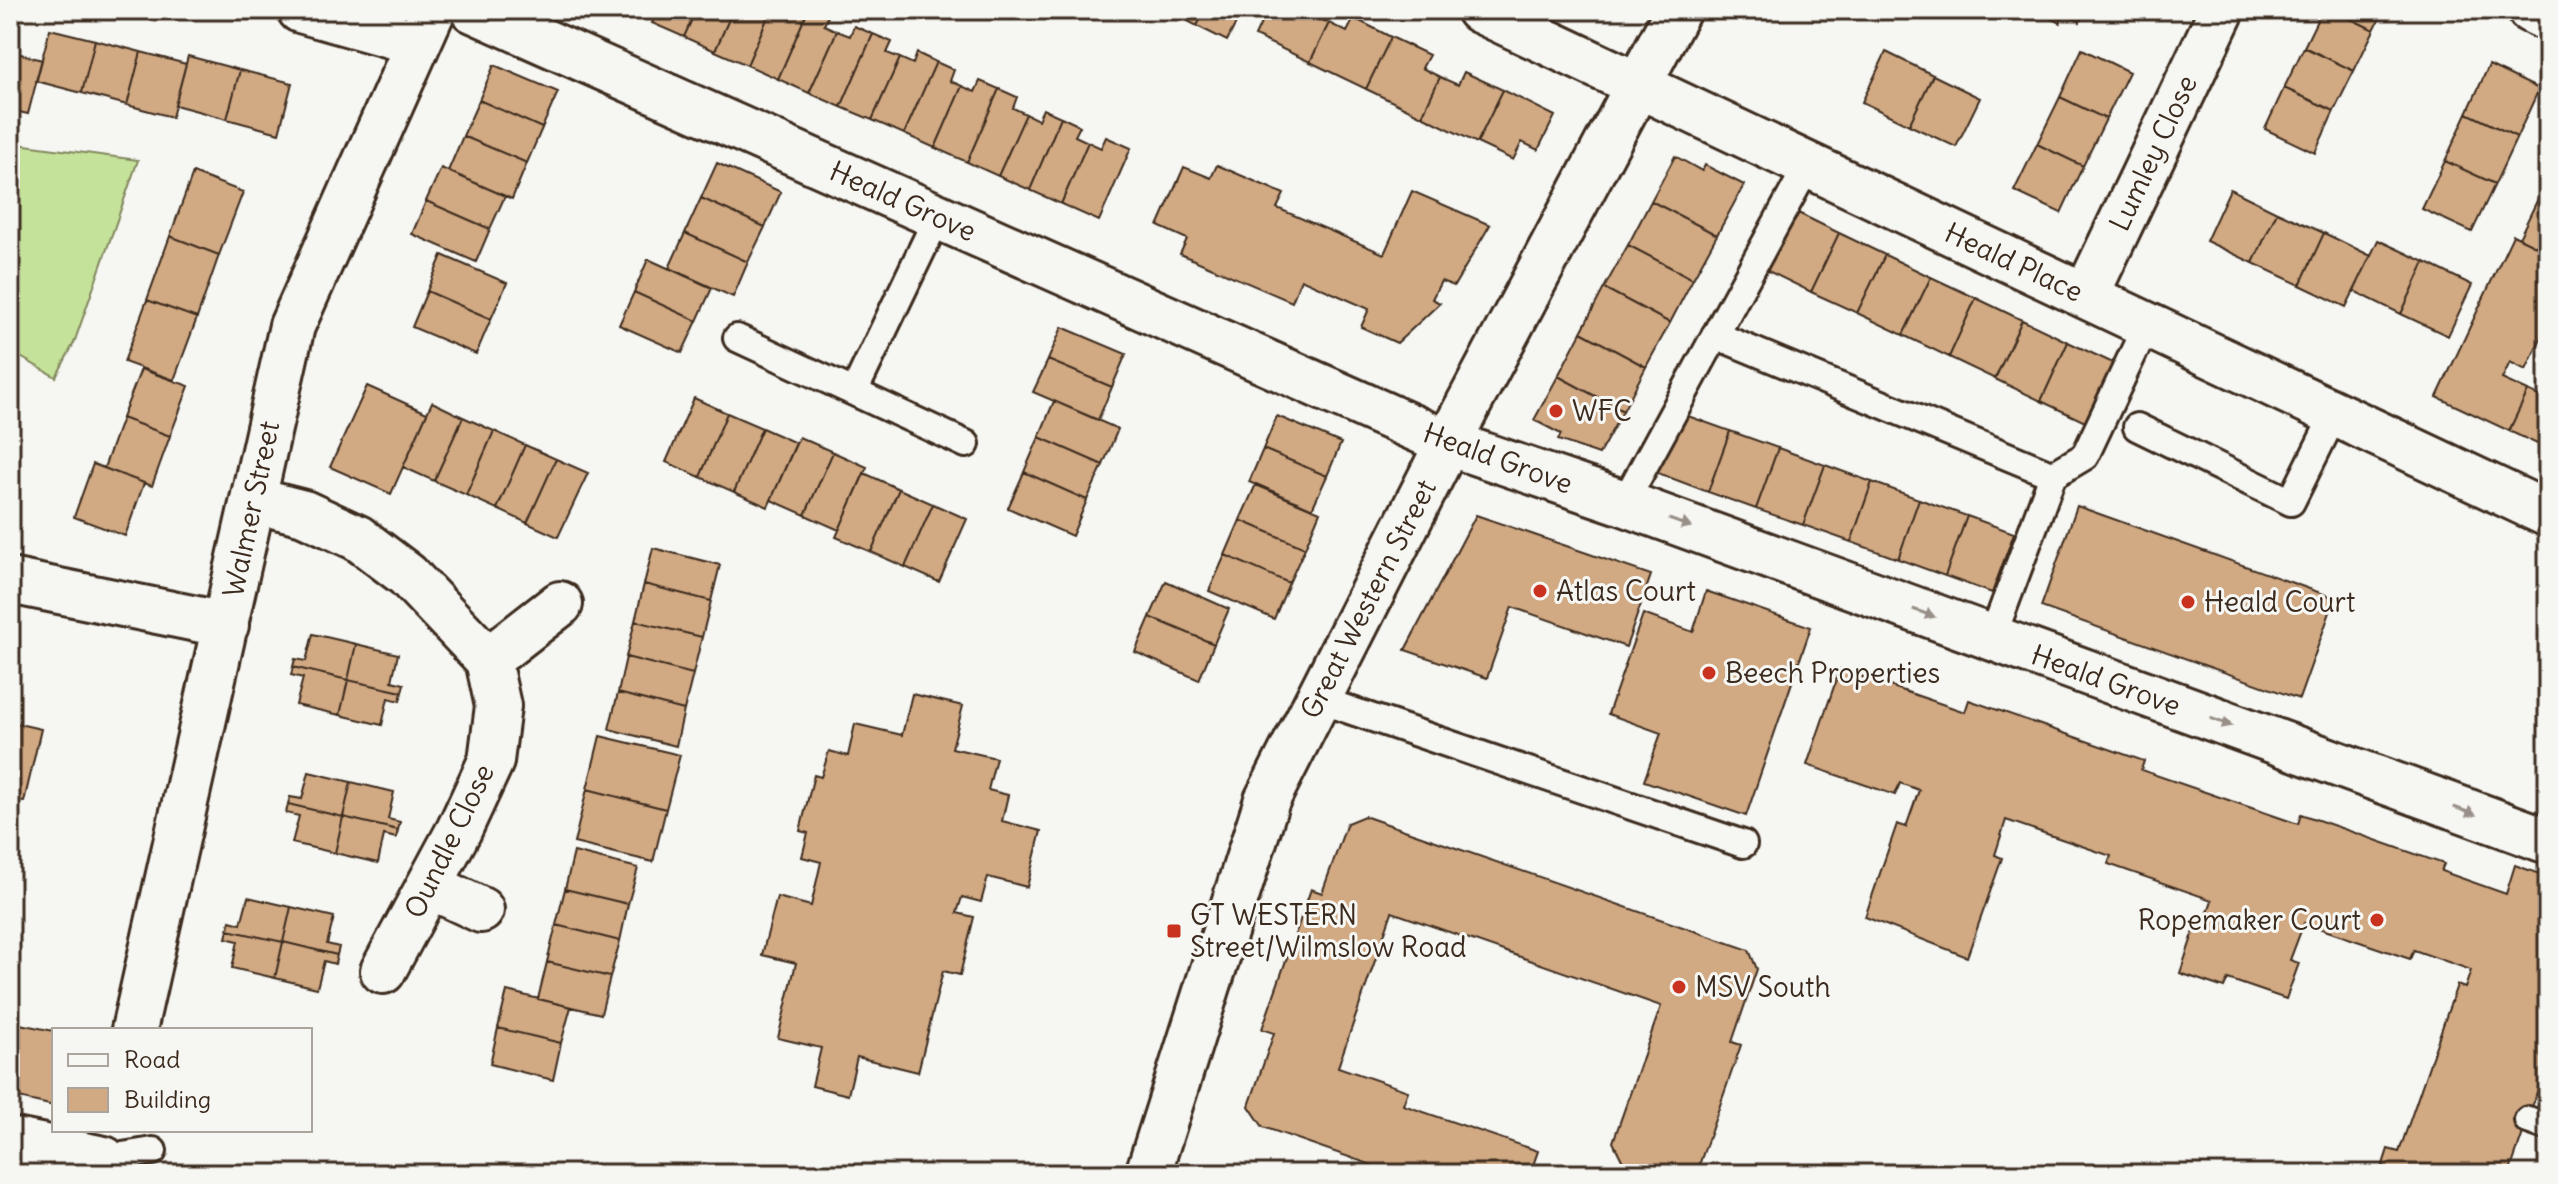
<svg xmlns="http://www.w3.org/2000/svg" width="2558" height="1184" font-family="Delius,sans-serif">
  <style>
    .grass { fill: #c5e29a; stroke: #80865c; stroke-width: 2 }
    .building { fill: #d1a983; stroke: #3b2a1e; stroke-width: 2 }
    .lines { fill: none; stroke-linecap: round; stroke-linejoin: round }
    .lane-casing { stroke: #3b2a1e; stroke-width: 32 }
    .street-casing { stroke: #3b2a1e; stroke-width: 50 }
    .lane { stroke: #f6f6f2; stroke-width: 26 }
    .street { stroke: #f6f6f2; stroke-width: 44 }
    .oneway { fill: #989088 }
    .poi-dot { fill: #c8321e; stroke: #f6f6f2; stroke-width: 3 }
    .labels { text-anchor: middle; stroke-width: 6; stroke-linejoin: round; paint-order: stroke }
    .street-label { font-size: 28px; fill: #3b2a1e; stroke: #f6f6f2 }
    .poi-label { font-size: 28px; fill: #3b2a1e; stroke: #f6f6f2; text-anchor: start }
  </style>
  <rect width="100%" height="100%" fill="#f6f6f2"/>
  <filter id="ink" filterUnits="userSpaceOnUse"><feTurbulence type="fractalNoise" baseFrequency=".0125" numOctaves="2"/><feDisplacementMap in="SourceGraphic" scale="16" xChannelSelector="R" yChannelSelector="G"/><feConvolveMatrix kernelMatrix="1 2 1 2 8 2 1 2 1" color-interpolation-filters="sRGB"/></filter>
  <g filter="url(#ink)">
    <path class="grass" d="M10 143 138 160 74 343 56 377 10 351Z"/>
    <path class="building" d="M658 10H696L684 37 652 23Z
      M696 10H733L715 51 684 37Z
      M733 10H771L747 65 715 51Z
      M771 10H808L778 79 747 65Z
      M808 10 829 14 824 25 837 31 809 93 778 79Z
      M1167 10H1205L1197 26Z
      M1205 10H1251L1245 23 1238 19 1227 41 1197 26Z
      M1267 10H1314L1312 15 1329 23 1310 62 1255 36Z
      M2033 10H2085L2080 22 2065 14 2060 23Z
      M2322 10H2332L2374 30 2354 71 2304 47Z
      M2332 10H2384L2374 30Z
      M1354 18 1391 37 1366 89 1310 62 1329 23 1347 32Z
      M854 26 873 34 841 107 809 93 837 31 850 36Z
      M50 29 95 40 82 93 36 81Z
      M873 34 892 42 887 53 900 58 872 120 841 107Z
      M1391 37 1429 55 1422 68 1440 77 1422 116 1366 89Z
      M95 40 141 52 127 105 82 93Z
      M2304 47 2354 71 2334 111 2284 88Z
      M2082 49 2129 72 2106 119 2060 97Z
      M10 51 42 60 28 114 10 110Z
      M141 52 186 64 172 117 127 105Z
      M1886 52 1933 75 1909 125 1862 102Z
      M917 53 936 62 904 134 872 120 900 58 913 64Z
      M188 56 240 70 227 119 175 105Z
      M936 62 954 70 950 81 962 86 935 148 904 134Z
      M494 65 558 92 542 128 479 100Z
      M2489 65 2539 89 2517 137 2467 113Z
      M240 70 292 83 279 133 227 119Z
      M1464 72 1503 90 1477 143 1422 116 1440 77 1458 85Z
      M1933 75 1980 98 1956 147 1909 125Z
      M980 81 999 89 967 162 935 148 962 86 975 92Z
      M2284 88 2334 111 2315 153 2265 129Z
      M999 89 1017 97 1013 108 1026 114 998 176 967 162Z
      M1503 90 1555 116 1538 150 1522 142 1513 160 1477 143Z
      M2060 97 2106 119 2083 166 2037 144Z
      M479 100 542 128 527 163 463 136Z
      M1043 109 1061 117 1030 190 998 176 1026 114 1038 120Z
      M2467 113 2517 137 2495 184 2445 161Z
      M1061 117 1080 126 1075 136 1088 142 1061 204 1030 190Z
      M463 136 527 163 512 199 448 171Z
      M1106 137 1131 148 1099 221 1061 204 1088 142 1101 148Z
      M2037 144 2083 166 2061 213 2014 191Z
      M1675 156 1702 171 1705 165 1744 185 1717 235 1651 201Z
      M2445 161 2495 184 2472 232 2422 209Z
      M717 163 781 192 765 227 701 198Z
      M1217 165 1284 194 1277 208 1384 254 1412 191 1490 225 1454 286 1441 281 1432 299 1440 303 1397 343 1361 327 1369 309 1301 279 1292 302 1180 254 1187 239 1158 226 1184 167 1211 178Z
      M441 168 505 196 490 229 426 201Z
      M193 173 243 192 219 255 170 236Z
      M2548 178V252L2519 238Z
      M2230 189 2277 212 2253 263 2206 241Z
      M701 198 765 227 748 262 685 233Z
      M426 201 490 229 476 262 412 234Z
      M1651 201 1717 235 1693 279 1628 245Z
      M1794 211 1839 233 1811 292 1766 270Z
      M2277 212 2324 233 2300 285 2253 263Z
      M685 233 748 262 733 297 669 268Z
      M1839 233 1885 255 1857 313 1811 292Z
      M2324 233 2371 256 2346 307 2300 285Z
      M2513 235 2548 252V323L2526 370 2510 362 2502 379 2528 391 2509 431 2437 397Z
      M170 236 219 255 197 318 147 300Z
      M2378 240 2425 262 2401 314 2354 291Z
      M1628 245 1693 279 1670 323 1604 288Z
      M442 255 507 283 491 319 427 291Z
      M1885 255 1931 277 1903 335 1857 313Z
      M648 259 712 288 697 321 634 292Z
      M2425 262 2472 285 2448 336 2401 314Z
      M1931 277 1976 298 1949 357 1903 335Z
      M1604 288 1670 323 1646 367 1581 332Z
      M427 291 491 319 476 354 412 327Z
      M634 292 697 321 682 353 619 325Z
      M1976 298 2022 320 1995 379 1949 357Z
      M147 300 197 318 174 380 124 362Z
      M2022 320 2068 342 2041 401 1995 379Z
      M1062 327 1126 354 1112 387 1048 360Z
      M1581 332 1646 367 1623 411 1558 376Z
      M2068 342 2113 363 2085 422 2041 401Z
      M1048 360 1112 387 1098 420 1033 392Z
      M141 369 189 386 170 436 122 418Z
      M1558 376 1623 411 1599 454 1558 440 1561 434 1534 420Z
      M367 386 427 413 391 494 330 467Z
      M2528 391 2548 400V449L2509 431Z
      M694 398 727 413 700 477 666 462Z
      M1054 401 1118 429 1103 465 1039 437Z
      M432 402 463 417 434 481 403 467Z
      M727 413 762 428 734 492 700 477Z
      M1685 415 1730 431 1708 492 1655 472Z
      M1277 416 1341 443 1327 476 1263 449Z
      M463 417 494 431 466 495 434 481Z
      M122 418 170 436 152 486 104 468Z
      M762 428 796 443 768 507 734 492Z
      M494 431 525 445 497 509 466 495Z
      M1730 431 1778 448 1756 509 1708 492Z
      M799 437 833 452 805 515 771 500Z
      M1039 437 1103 465 1087 500 1024 472Z
      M525 445 556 459 527 523 497 509Z
      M1778 448 1825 465 1803 525 1756 509Z
      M1263 449 1327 476 1312 509 1249 482Z
      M833 452 867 467 839 530 805 515Z
      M556 459 588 473 558 537 527 523Z
      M93 464 144 483 125 536 74 517Z
      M1825 465 1872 482 1851 542 1803 525Z
      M1024 472 1087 500 1072 536 1008 508Z
      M864 473 899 489 871 552 836 537Z
      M1872 482 1919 499 1898 559 1851 542Z
      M1256 484 1320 512 1305 548 1240 520Z
      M899 489 933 504 905 567 871 552Z
      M1919 499 1967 516 1945 576 1898 559Z
      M933 504 967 519 939 582 905 567Z
      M2077 506 2335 598 2299 699 2041 607Z
      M1476 515 1651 575 1626 647 1512 607 1487 678 1405 650Z
      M1967 516 2014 533 1992 593 1945 576Z
      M1240 520 1305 548 1289 583 1225 555Z
      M653 548 720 565 711 601 644 584Z
      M1225 555 1289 583 1274 619 1209 591Z
      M1166 581 1229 609 1214 644 1150 617Z
      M644 584 711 601 702 637 635 621Z
      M1706 591 1811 627 1746 816 1644 781 1661 733 1608 714 1643 614 1693 632Z
      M1150 617 1214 644 1199 680 1135 652Z
      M635 621 702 637 693 674 626 657Z
      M313 634 356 644 348 680 293 667 295 659 306 661Z
      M356 644 398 654 392 681 404 684 402 692 348 680Z
      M626 657 693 674 684 710 618 693Z
      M293 667 348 680 340 715 296 705 303 678 291 675Z
      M1840 669 1965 712 1969 700 2144 761 2141 770 2298 824 2301 814 2444 864 2441 871 2506 894 2515 865 2548 877V1060L2509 1174H2380L2388 1149 2399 1152 2457 985 2465 988 2471 970 2414 950 2410 959 2304 923 2290 960 2299 963 2286 999 2228 979 2224 988 2180 973 2196 925 2203 927 2212 900 2108 864 2111 856 2006 820 1995 855 2002 858 1967 957 1865 917 1897 824 1906 827 1919 790 1900 783 1895 795 1807 765Z
      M348 680 402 692 400 701 388 698 382 725 340 715Z
      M618 693 684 710 676 746 609 729Z
      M912 694 963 706 952 748 996 758 988 790 1008 795 1002 821 1041 831 1027 887 988 877 981 902 962 897 957 913 974 917 960 975 943 971 918 1072 857 1057 848 1095 812 1086 821 1048 778 1038 796 963 762 955 777 897 811 906 821 862 802 857 808 833 800 831 814 775 821 777 829 751 848 756 855 724 902 735Z
      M10 722 41 729 24 802 10 799Z
      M600 736 680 755 666 809 587 789Z
      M309 772 351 782 343 817 288 804 290 797 302 799Z
      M351 782 394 792 388 819 400 822 398 830 343 817Z
      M587 789 666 809 653 862 574 843Z
      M288 804 343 817 335 853 292 843 299 816 286 813Z
      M1364 816 1749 950 1757 969 1732 1042 1741 1045 1696 1174H1629L1613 1142 1661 1006 1392 912 1338 1067 1408 1091 1403 1105 1538 1151 1530 1174H1369L1372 1165 1263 1127 1249 1106 1274 1033 1262 1029 1311 889 1322 893 1347 823Z
      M343 817 398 830 396 838 384 835 378 863 335 853Z
      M574 852 638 868 628 904 565 889Z
      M565 889 628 904 620 941 556 925Z
      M248 897 291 907 283 942 228 930 230 921 241 924Z
      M291 907 334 917 327 944 339 947 337 955 283 942Z
      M556 925 620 941 610 977 547 962Z
      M228 930 283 942 275 978 232 968 238 941 226 938Z
      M283 942 337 955 335 964 324 961 317 988 275 978Z
      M547 962 610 977 601 1014 538 999Z
      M507 991 571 1007 561 1043 498 1028Z
      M10 1022 54 1031V1106L10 1096Z
      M498 1028 561 1043 553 1080 490 1064Z"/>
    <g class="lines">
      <defs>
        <path id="lane" d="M1715 335 2053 475
          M737 338 966 444
          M854 392 938 216
          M2137 427 2291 502 2335 413
          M1624 503 1808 165
          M1992 638 2053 475 2085 456 2147 324
          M1317 699 1743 844
          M2528 1120 2548 1127
          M104 1159 153 1151"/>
        <path id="street" d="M300 10 418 43
          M473 10 1448 443 1624 503 2548 841
          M1479 10 2548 514
          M2530 10 2548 19
          M2086 296 2222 10
          M253 500 304 513 358 538 407 575 488 660 498 706 491 761 459 830 383 971
          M10 581 226 625
          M488 660 560 604
          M430 886 481 910
          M134 1030 292 326 433 10
          M10 1140 104 1159
          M1148 1174 1267 800 1448 443 1678 10"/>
      </defs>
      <use href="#lane" class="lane-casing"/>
      <use href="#street" class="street-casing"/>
      <use href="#lane" class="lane"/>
      <use href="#street" class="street"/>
    </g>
    <defs><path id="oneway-solid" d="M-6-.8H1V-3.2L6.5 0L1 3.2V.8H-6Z" transform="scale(2)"/></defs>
    <g class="oneway">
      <use href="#oneway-solid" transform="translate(1680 523) rotate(20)"/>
      <use href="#oneway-solid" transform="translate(1924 613) rotate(20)"/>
      <use href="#oneway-solid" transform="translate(2221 722) rotate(20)"/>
      <use href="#oneway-solid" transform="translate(2465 811) rotate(20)"/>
    </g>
  </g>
  <g class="poi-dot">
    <circle cx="1556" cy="411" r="8"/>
    <circle cx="1540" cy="591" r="8"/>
    <circle cx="2188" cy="602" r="8"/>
    <circle cx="1709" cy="673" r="8"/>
    <circle cx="2377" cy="920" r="8"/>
    <rect x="1166" y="923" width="16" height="16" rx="4"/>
    <circle cx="1679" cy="987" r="8"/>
  </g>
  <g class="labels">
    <g class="street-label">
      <text transform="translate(2153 153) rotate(-65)" y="10">Lumley Close</text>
      <text transform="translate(903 201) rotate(24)" y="10">Heald Grove</text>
      <text transform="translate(2014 262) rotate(25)" y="10">Heald Place</text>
      <text transform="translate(1498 458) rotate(20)" y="10">Heald Grove</text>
      <text transform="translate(251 509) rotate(-78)" y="10">Walmer Street</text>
      <text transform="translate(1368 599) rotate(-63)" y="10">Great Western Street</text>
      <text transform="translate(2106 680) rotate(20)" y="10">Heald Grove</text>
      <text transform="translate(449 841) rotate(-64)" y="10">Oundle Close</text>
    </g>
    <g class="poi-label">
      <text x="1572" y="421">WFC</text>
      <text x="1556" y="601">Atlas Court</text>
      <text x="2204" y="612">Heald Court</text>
      <text x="1725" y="683">Beech Properties</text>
      <text x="1190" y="925">GT WESTERN<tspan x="1190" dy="32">Street/Wilmslow Road</tspan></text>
      <text x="2361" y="930" text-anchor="end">Ropemaker Court</text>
      <text x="1695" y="997">MSV South</text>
    </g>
  </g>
  <rect width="2558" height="1184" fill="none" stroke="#f6f6f2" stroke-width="40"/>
  <rect x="20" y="20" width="2518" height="1144" fill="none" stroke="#3b2a1e" stroke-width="3" filter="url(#ink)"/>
  <rect x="52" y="1028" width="260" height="104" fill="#f6f6f2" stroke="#aba49d" stroke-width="2"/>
  <rect x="68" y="1054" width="40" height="12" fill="#f6f6f2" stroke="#aba49d" stroke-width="2"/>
  <text x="124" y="1068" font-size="24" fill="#3b2a1e">Road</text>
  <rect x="68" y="1088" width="40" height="24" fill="#d1a983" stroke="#aba49d" stroke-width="2"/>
  <text x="124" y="1108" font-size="24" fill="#3b2a1e">Building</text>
</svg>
